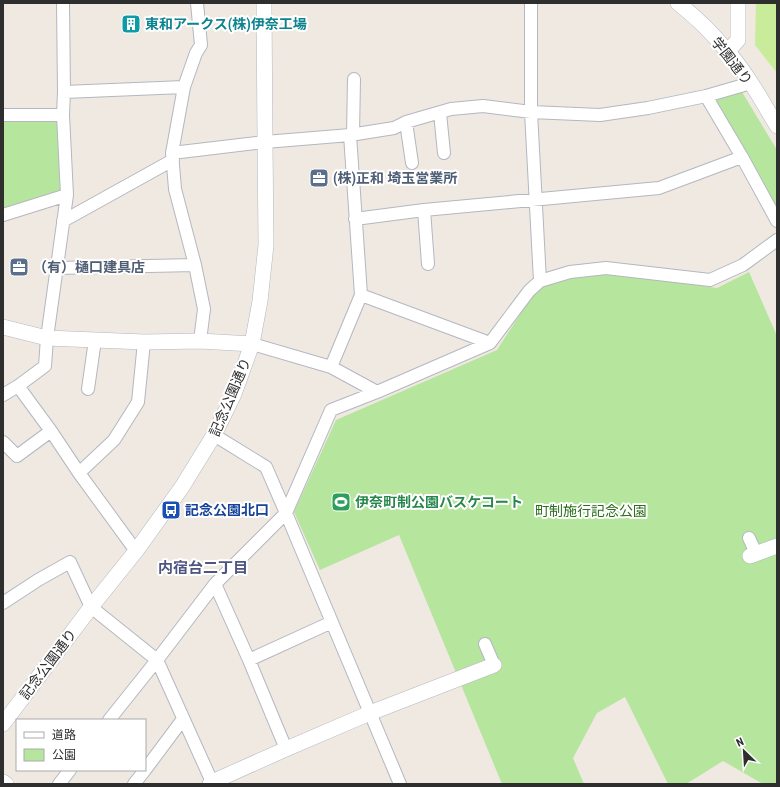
<svg xmlns="http://www.w3.org/2000/svg" width="780" height="787" font-family="'Roboto Condensed','Noto Sans JP',sans-serif">
  <style>
    .green { fill: #b6e59e }
    .pitch { fill: #c9ec9a }
    .lines { fill: none; stroke-linecap: round; stroke-linejoin: round }
    .minor-casing { stroke: #b4b7c1; stroke-width: 14 }
    .tertiary-casing { stroke: #b4b7c1; stroke-width: 16 }
    .minor { stroke: #fff; stroke-width: 12 }
    .tertiary { stroke: #fff; stroke-width: 15 }
    .labels { text-anchor: middle; stroke-width: 4; stroke-linejoin: round; paint-order: stroke }
    .culture-label { font-size: 14px; font-weight: bold; fill: #0d838f; stroke: #fff; text-anchor: start }
    .street-label { font-size: 14px; fill: #2e2e2e; stroke: #fff }
    .service-label { font-size: 14px; font-weight: bold; fill: #4e5e75; stroke: #fff; text-anchor: start }
    .leisure-label { font-size: 14px; font-weight: bold; fill: #27864d; stroke: #fff; text-anchor: start }
    .transit-label { font-size: 14px; font-weight: bold; fill: #164399; stroke: #fff; text-anchor: start }
    .park-label { font-size: 14px; fill: #2c6e1b; stroke: #fff }
    .neighbourhood-label { font-size: 15px; font-weight: bold; fill: #4d5680; stroke: #fff }
  </style>
  <rect width="100%" height="100%" fill="#efe9e1"/>
  <path class="green" d="M742 92 777 150V209L714 100Z
    M3 115H63L67 195 3 215Z
    M613 272 717 288 749 272 777 336V784H763L723 761 686 784H668L625 697 597 713 573 758 584 784H502L399 535 320 570 294 512 336 420 497 350 535 291 547 284 570 277Z"/>
  <path class="pitch" d="M756 3H777V73L755 45Z"/>
  <g class="lines">
    <defs>
      <path id="minor" d="M197 3 201 45 196 53 184 87 172 153 175 189 195 265 204 309 200 341
        M531 3V112L540 281
        M64 92 184 87
        M706 96 742 157 777 221
        M440 113 444 153
        M3 115H63
        M406 122 412 163
        M353 135 354 79
        M172 153 265 142 350 135 394 128 406 122 451 109 483 106 531 112 600 115 648 108 706 96 751 83
        M424 210 428 264
        M3 215 67 195
        M355 219 424 210 659 188 742 157
        M63 221 173 160
        M57 268 195 265
        M361 295 490 343
        M252 344 331 367 377 392
        M331 367 361 295 350 135
        M18 386 51 431 79 473 136 551
        M88 389 95 340
        M3 395 18 386 45 366 47 338 67 195 63 115 64 92 63 3
        M214 435 266 467 286 513 400 784
        M3 442 17 456 51 431
        M79 473 114 440 138 402 144 342
        M749 538 756 553
        M215 584 249 660 286 749
        M3 603 38 580 70 562 91 607 157 660 212 782
        M485 644 494 665
        M249 660 332 622
        M109 720 157 660 215 584 286 513 331 410 377 392 490 343 529 291 540 281 570 272 606 268 710 280 743 265 777 240
        M145 770 183 719
        M59 784 70 770
        M134 784 145 770"/>
      <path id="tertiary" d="M678 3C696 17 713 34 727 51 747 73 762 101 777 126
        M728 51 738 40V3
        M3 327 47 338 144 342 200 341 252 344
        M750 556 777 546
        M3 724 91 607 136 551 182 487 214 435 234 394 252 344 260 301 266 245 265 142 264 3
        M3 782 6 784
        M210 784 212 782 286 749 370 713 494 665"/>
    </defs>
    <use href="#minor" class="minor-casing"/>
    <use href="#tertiary" class="tertiary-casing"/>
    <use href="#minor" class="minor"/>
    <use href="#tertiary" class="tertiary"/>
  </g>
  <defs>
    <symbol id="building-square" viewBox="-11 -11 22 22"><rect x="-9" y="-9" width="18" height="18" rx="4" fill="#0f9aa8" stroke="#fff"/><path d="M-4-6H4V6H1V3H-1V6H-4ZM-2.5-4.3h1.7v1.8h-1.7ZM.8-4.3h1.7v1.8H.8ZM-2.5-1h1.7V.8h-1.7ZM.8-1h1.7V.8H.8Z" fill="#fff"/></symbol>
    <symbol id="office-square" viewBox="-11 -11 22 22"><rect x="-9" y="-9" width="18" height="18" rx="4" fill="#5c6f8a" stroke="#fff"/><path d="M-6-3h4V-5.5h4V-3h4V5H-6ZM-1-4.5V-3h2v-1.5ZM-6 0V1H6V0Z" fill="#fff"/></symbol>
    <symbol id="stadium-square" viewBox="-11 -11 22 22"><rect x="-9" y="-9" width="18" height="18" rx="4" fill="#2e9e5b" stroke="#fff"/><path d="M0-5a6.5 5 0 1 0 0 10a6.5 5 0 1 0 0-10ZM-3.5-1.8h7v3.6h-7Z" fill="#fff"/></symbol>
    <symbol id="bus-square" viewBox="-11 -11 22 22"><rect x="-9" y="-9" width="18" height="18" rx="4" fill="#1a4fb4" stroke="#fff"/><path d="M-5-6H5V4H4V6H2V4H-2V6H-4V4H-5ZM-3.5-4V0h7V-4ZM-3.5 1.2v1.5H-2V1.2ZM2 1.2v1.5H3.5V1.2Z" fill="#fff"/></symbol>
  </defs>
  <g fill-rule="evenodd">
    <use href="#building-square" x="120" y="13" width="22" height="22"/>
    <use href="#office-square" x="308" y="167" width="22" height="22"/>
    <use href="#office-square" x="8" y="256" width="22" height="22"/>
    <use href="#stadium-square" x="330" y="491" width="22" height="22"/>
    <use href="#bus-square" x="160" y="499" width="22" height="22"/>
  </g>
  <g class="labels">
    <g class="culture-label">
      <text x="145" y="29">東和アークス(株)伊奈工場</text>
    </g>
    <g class="street-label">
      <text transform="translate(732 61) rotate(52)" y="5">学園通り</text>
      <text transform="translate(230 397) rotate(-67)" y="5">記念公園通り</text>
      <text transform="translate(48 664) rotate(-53)" y="5">記念公園通り</text>
    </g>
    <g class="service-label">
      <text x="333" y="183">(株)正和 埼玉営業所</text>
      <text x="33" y="272">（有）樋口建具店</text>
    </g>
    <g class="leisure-label">
      <text x="355" y="507">伊奈町制公園バスケコート</text>
    </g>
    <g class="transit-label">
      <text x="185" y="515">記念公園北口</text>
    </g>
    <g class="park-label">
      <text x="591" y="516">町制施行記念公園</text>
    </g>
    <g class="neighbourhood-label">
      <text x="203" y="573">内宿台二丁目</text>
    </g>
  </g>
  <rect width="780" height="787" fill="none" stroke="#2e2e2e" stroke-width="8"/>
  <rect x="16" y="719" width="130" height="52" fill="#ffffff" stroke="#ababab"/>
  <rect x="24" y="732" width="20" height="6" fill="#ffffff" stroke="#ababab"/>
  <text x="52" y="739" font-size="12" fill="#2e2e2e">道路</text>
  <rect x="24" y="749" width="20" height="12" fill="#b6e59e" stroke="#ababab"/>
  <text x="52" y="759" font-size="12" fill="#2e2e2e">公園</text>
  <g transform="translate(744 751) rotate(335)" stroke="#ffffff" stroke-width="3" paint-order="stroke">
  <path d="M0-3L7 15L0 10L-7 15Z" fill="#2e2e2e"/>
  <text y="-6" font-size="11" font-weight="bold" text-anchor="middle" fill="#2e2e2e">N</text>
  </g>
</svg>
